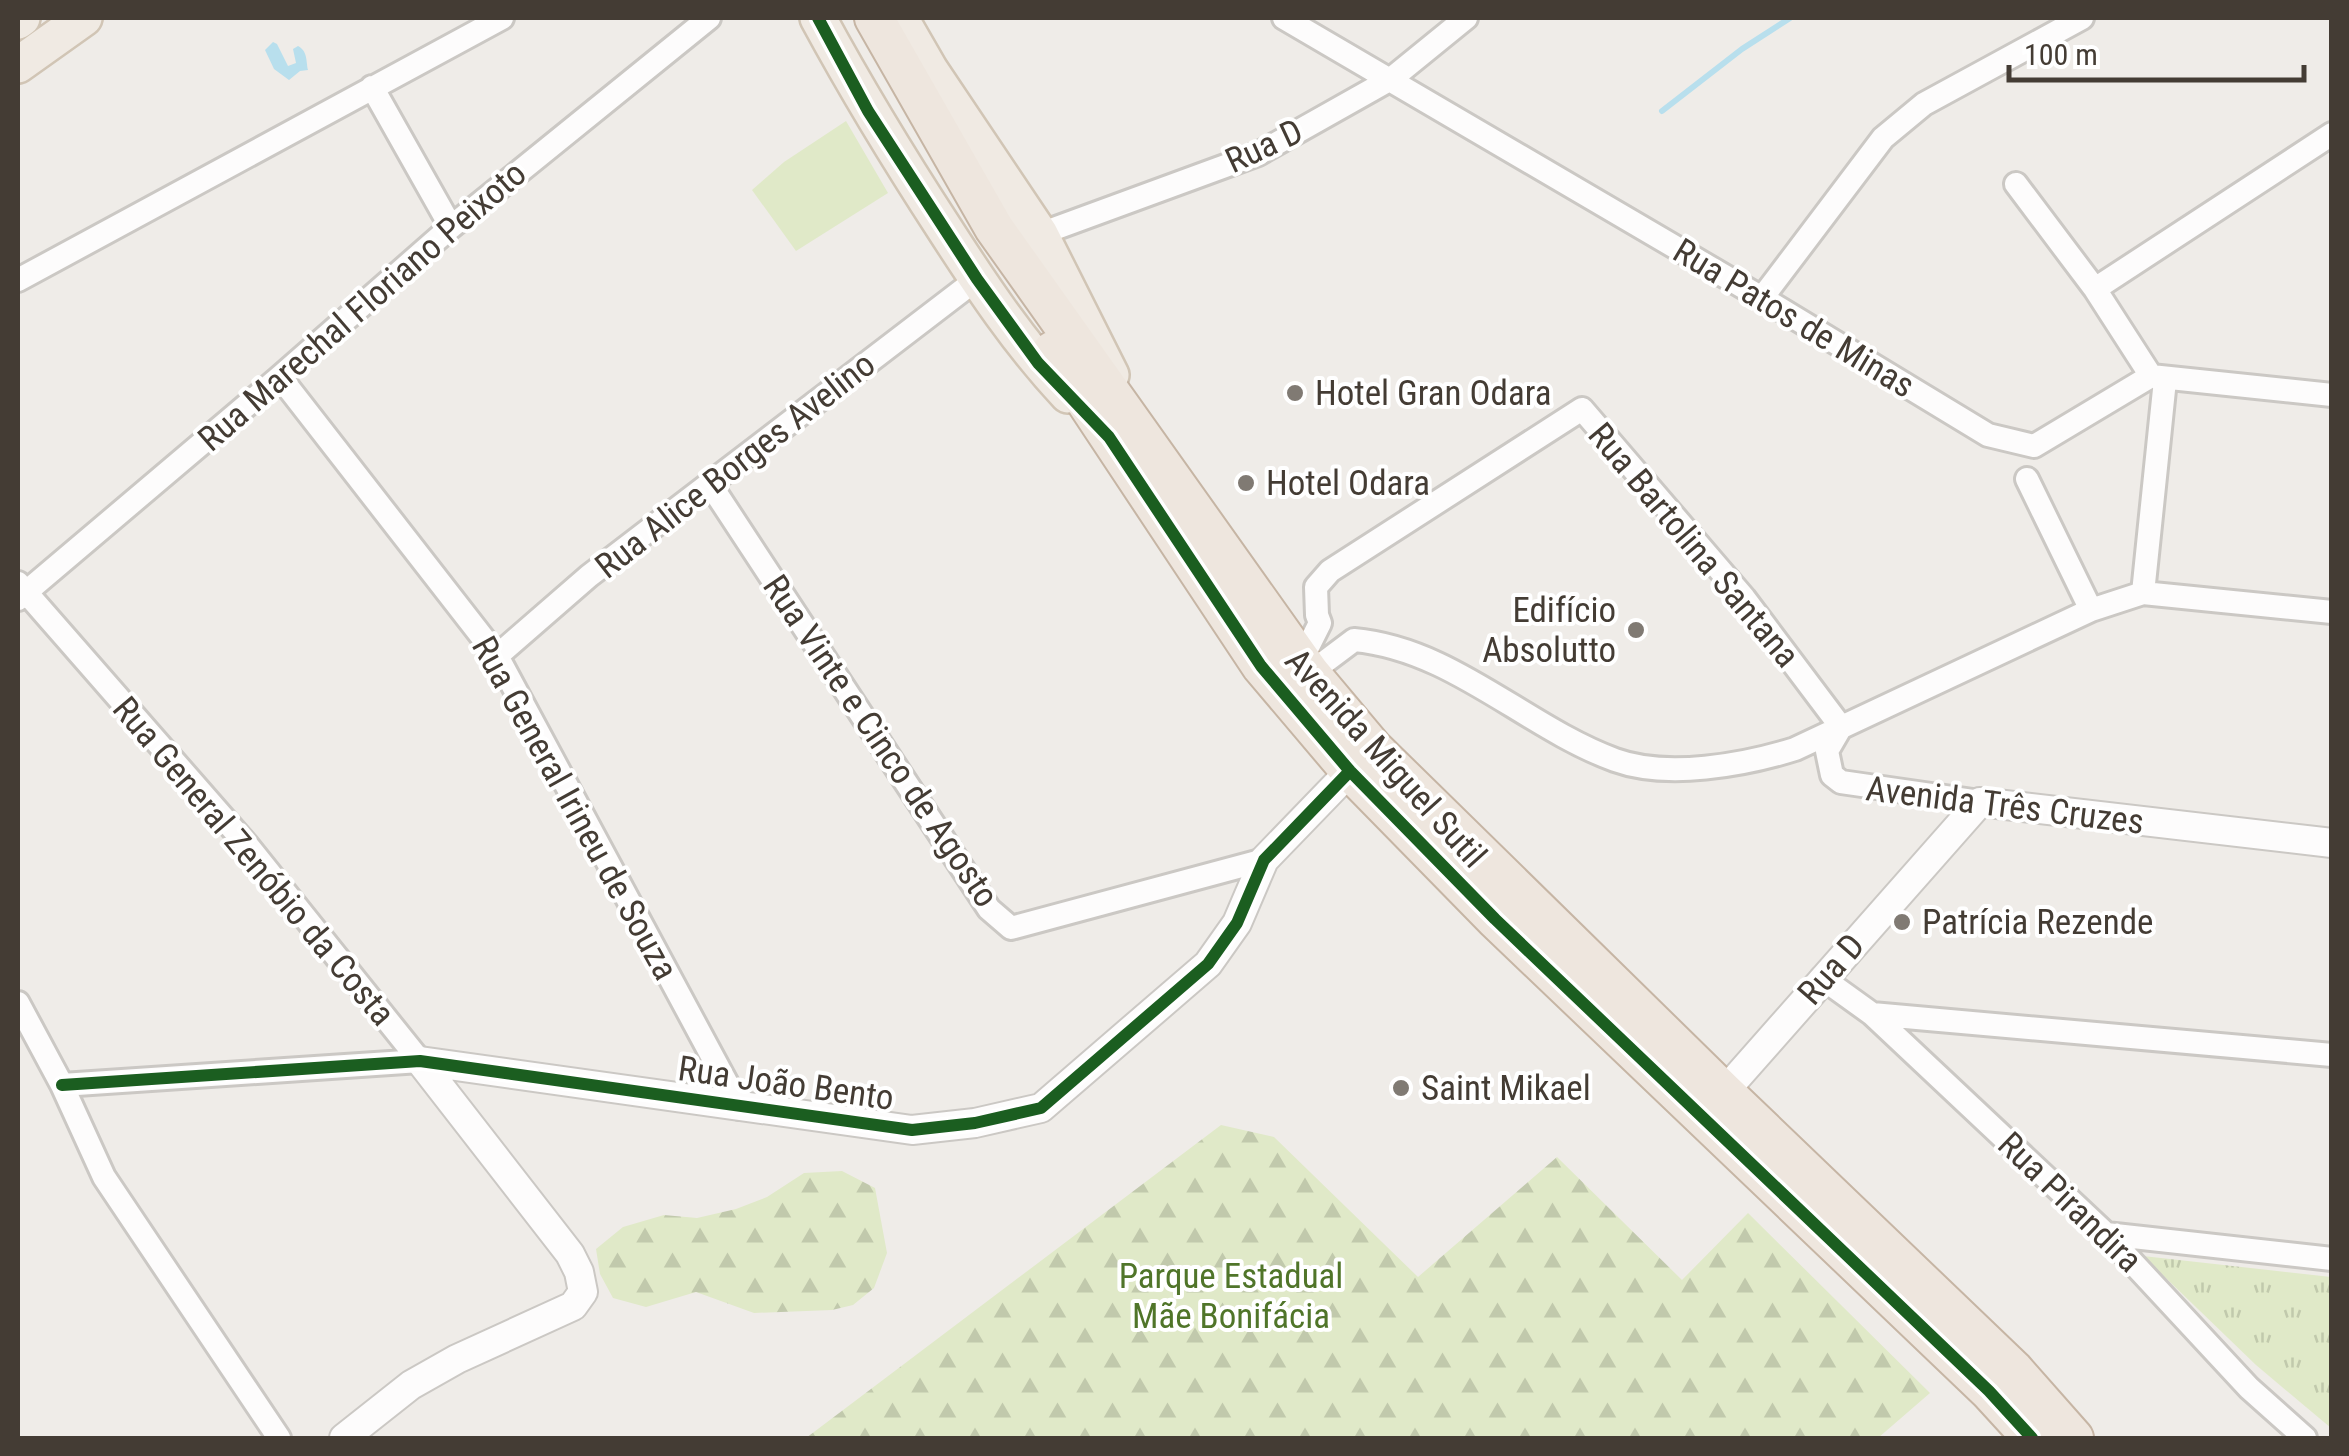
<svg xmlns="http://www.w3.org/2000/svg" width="2349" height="1456" font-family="'Roboto Condensed',sans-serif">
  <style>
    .green { fill: #e0e9c8 }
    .forest { fill: url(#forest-firs) }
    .park { fill: url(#park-tufts) }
    .water { fill: #b8dfed }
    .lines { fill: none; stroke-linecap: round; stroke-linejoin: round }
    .stream { stroke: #b8dfed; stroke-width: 6 }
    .minor-casing { stroke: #cbc8c4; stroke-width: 28 }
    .tertiary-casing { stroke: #cbc8c4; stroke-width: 32 }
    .primary-casing { stroke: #d1c5b5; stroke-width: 40 }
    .trunk-casing { stroke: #c6b5a4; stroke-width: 42 }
    .minor { stroke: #fdfcfc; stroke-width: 22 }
    .tertiary { stroke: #fdfcfc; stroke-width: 28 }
    .primary { stroke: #f0eae3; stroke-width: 35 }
    .trunk { stroke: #eee6de; stroke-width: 38 }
    .cycleway-casing { stroke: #fff; stroke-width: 19 }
    .cycleway { stroke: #1b5e20; stroke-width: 12 }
    .poi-dot { fill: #807a73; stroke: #fff; stroke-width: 4 }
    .labels { text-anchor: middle; stroke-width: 8; stroke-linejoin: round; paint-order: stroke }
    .street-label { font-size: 35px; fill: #443c34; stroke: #fff }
    .poi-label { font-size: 35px; fill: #443c34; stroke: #fff; text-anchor: start }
    .park-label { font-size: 35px; fill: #507529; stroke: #fff }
  </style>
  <defs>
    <pattern id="forest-firs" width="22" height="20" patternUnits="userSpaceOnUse" patternTransform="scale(2.5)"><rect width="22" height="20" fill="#e0e9c8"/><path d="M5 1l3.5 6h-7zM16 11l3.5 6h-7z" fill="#c1c9ac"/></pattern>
    <pattern id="park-tufts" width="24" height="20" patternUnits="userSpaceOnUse" patternTransform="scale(2.5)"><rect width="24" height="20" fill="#e0e9c8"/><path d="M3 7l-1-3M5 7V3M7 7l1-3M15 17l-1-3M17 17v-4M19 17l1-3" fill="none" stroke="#c1c9ac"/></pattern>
  </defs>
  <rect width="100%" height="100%" fill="#efece8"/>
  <path class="green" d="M846 121 888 193 796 251 752 190 784 162Z"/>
  <path class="forest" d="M1221 1125 1274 1137 1418 1277 1557 1157 1682 1280 1748 1213 1930 1393 1878 1438H806Z
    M842 1171 875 1188 887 1253 874 1288 853 1305 832 1310 754 1313 696 1292 646 1307 613 1298 600 1274 596 1249 623 1227 664 1215 697 1218 736 1209 767 1197 804 1173Z"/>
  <path class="park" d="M2143 1256 2331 1277V1428L2256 1365Z"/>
  <path class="water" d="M273 42 277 44 288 66 296 63 293 49 298 46C308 51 306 62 308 70L300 71 289 80 274 69 265 50Z"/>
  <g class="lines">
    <path class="stream" d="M1662 111 1742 49 1790 18"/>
    <defs>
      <path id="minor" d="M1284 18 1762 298 1988 435 2034 446 2151 376 2332 395
        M372 87 451 227
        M2016 184 2095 289 2151 376
        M1040 234 1258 154 1391 79 1466 18
        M18 280 502 18
        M2095 289 2332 134
        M1762 298 1883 138 1924 104 2082 18
        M280 377 497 656 740 1108
        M2027 479 2091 610
        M710 484 989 909 1011 928 1264 860
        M18 583 247 845 420 1061
        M2143 593 2165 380
        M18 599 280 377 451 227 709 18
        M497 656 589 576 977 279
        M1301 661 1320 623 1317 615 1316 587 1330 571 1582 409 1744 598 1841 727
        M1310 673 1354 640C1453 649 1525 727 1615 760 1667 779 1744 765 1795 749L2091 610 2143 593 2332 612
        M1841 727 1827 751 1832 775 1841 782 1980 802
        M1822 978 1872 1014 2106 1234 2249 1388 2305 1438
        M18 1003 62 1085 104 1177 279 1438
        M1872 1014 2332 1055
        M62 1085 420 1061
        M2106 1234 2332 1259"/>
      <path id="tertiary" d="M420 1061 912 1130 975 1123 1041 1108 1208 964 1237 923 1264 860 1350 771
        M1724 1092 1980 802 2332 843
        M344 1438 411 1385 457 1359 573 1306 583 1292 579 1272 570 1254 420 1061"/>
      <path id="primary" d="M818 18C857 90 899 159 944 228 982 287 1020 344 1068 395
        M900 18 930 70 1040 234 1111 375
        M18 21 22 18
        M18 65 84 18"/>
      <path id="trunk" d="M874 18 994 228 1310 673 1373 748 1724 1092 2014 1370 2074 1438
        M1052 351 1261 666 1350 771 1495 919 1989 1391 2032 1438"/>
    </defs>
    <use href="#minor" class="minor-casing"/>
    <use href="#tertiary" class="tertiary-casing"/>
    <use href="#primary" class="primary-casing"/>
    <use href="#trunk" class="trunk-casing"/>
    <use href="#minor" class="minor"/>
    <use href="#tertiary" class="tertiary"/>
    <use href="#primary" class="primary"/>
    <use href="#trunk" class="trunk"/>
    <defs>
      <path id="cycleway" d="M818 18 868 111 977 279 1038 363 1109 437 1261 666 1350 771 1495 919 1989 1391 2032 1438
        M62 1085 420 1061 912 1130 975 1123 1041 1108 1208 964 1237 923 1264 860 1350 771"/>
    </defs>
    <use href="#cycleway" class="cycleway-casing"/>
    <use href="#cycleway" class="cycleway"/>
  </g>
  <g class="poi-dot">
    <circle cx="1295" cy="393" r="10"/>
    <circle cx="1246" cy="483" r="10"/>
    <circle cx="1636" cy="630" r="10"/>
    <circle cx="1902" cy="922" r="10"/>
    <circle cx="1401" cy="1088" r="10"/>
  </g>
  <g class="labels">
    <g class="street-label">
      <text transform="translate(1264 146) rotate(-25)" y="12">Rua D</text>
      <text transform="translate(362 306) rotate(-41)" y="12">Rua Marechal Floriano Peixoto</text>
      <text transform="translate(1794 318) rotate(31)" y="12">Rua Patos de Minas</text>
      <text transform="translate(735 465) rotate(-38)" y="12">Rua Alice Borges Avelino</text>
      <text transform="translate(1694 545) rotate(50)" y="12">Rua Bartolina Santana</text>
      <text transform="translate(881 741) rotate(56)" y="12">Rua Vinte e Cinco de Agosto</text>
      <text transform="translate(1386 758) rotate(48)" y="12">Avenida Miguel Sutil</text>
      <text transform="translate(2005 805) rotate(7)" y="12">Avenida Três Cruzes</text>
      <text transform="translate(575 808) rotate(61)" y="12">Rua General Irineu de Souza</text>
      <text transform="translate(254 861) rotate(50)" y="12">Rua General Zenóbio da Costa</text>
      <text transform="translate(1831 969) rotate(-49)" y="12">Rua D</text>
      <text transform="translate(786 1083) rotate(8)" y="12">Rua João Bento</text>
      <text transform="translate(2070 1202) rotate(44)" y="12">Rua Pirandira</text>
    </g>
    <g class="poi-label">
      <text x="1315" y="405">Hotel Gran Odara</text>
      <text x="1266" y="495">Hotel Odara</text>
      <text x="1616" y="622" text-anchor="end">Edifício<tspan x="1616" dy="40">Absolutto</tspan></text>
      <text x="1922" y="934">Patrícia Rezende</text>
      <text x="1421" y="1100">Saint Mikael</text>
    </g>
    <g class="park-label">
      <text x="1231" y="1288">Parque Estadual<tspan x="1231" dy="40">Mãe Bonifácia</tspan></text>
    </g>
  </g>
  <rect width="2349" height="1456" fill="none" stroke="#443c34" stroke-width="40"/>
  <path d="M2009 65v15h295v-15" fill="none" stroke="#443c34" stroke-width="5"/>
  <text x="2024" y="65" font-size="30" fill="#443c34" stroke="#ffffff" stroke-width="8" paint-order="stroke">100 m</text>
</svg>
